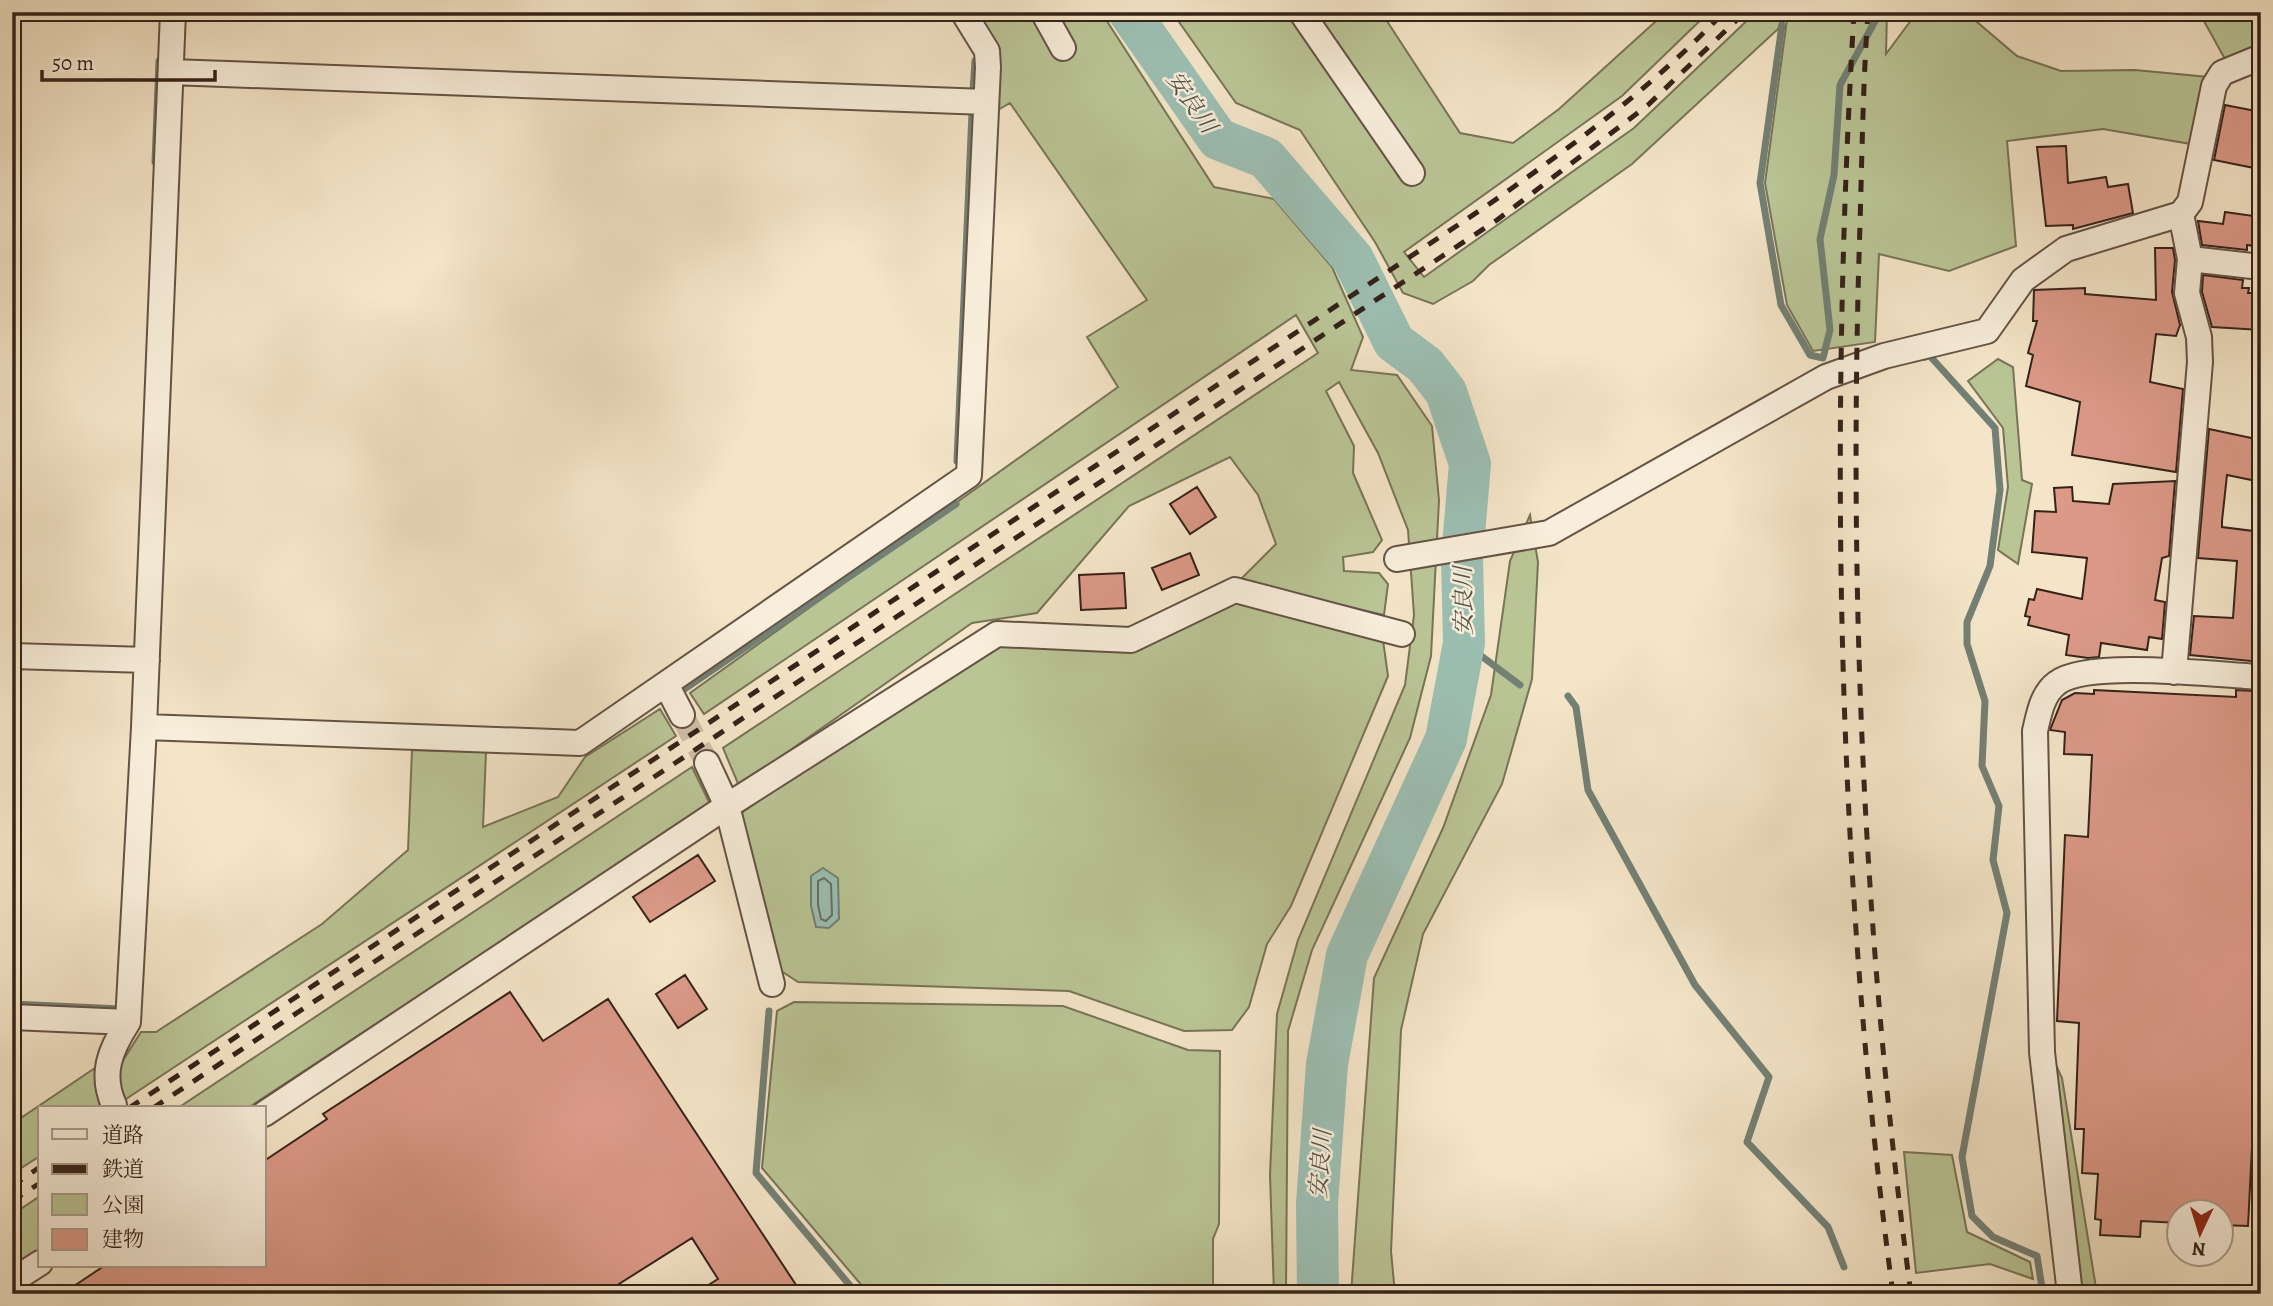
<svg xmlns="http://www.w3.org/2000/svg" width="2273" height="1306" font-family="Alegreya,'Noto Serif JP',serif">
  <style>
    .green { fill: #bac596; stroke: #787458; stroke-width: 2 }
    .water { fill: #9cbfb3; stroke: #738075; stroke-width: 2 }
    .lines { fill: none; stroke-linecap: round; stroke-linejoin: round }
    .shore { stroke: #687066; stroke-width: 2 }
    .stream { stroke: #738075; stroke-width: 7 }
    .river { stroke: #9cbfb3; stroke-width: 42 }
    .building { fill: #dc9988; stroke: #352219; stroke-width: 2 }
    .minor-tunnel { stroke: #cebea5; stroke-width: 24; stroke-dasharray: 24 12; stroke-linecap: butt }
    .minor-casing { stroke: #655345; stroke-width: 28 }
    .minor { stroke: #f8eedb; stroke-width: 24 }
    .rail { stroke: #352219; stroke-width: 5; stroke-dasharray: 12 12; stroke-linecap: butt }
    .labels { text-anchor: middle; stroke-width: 5; stroke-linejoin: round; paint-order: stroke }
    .water-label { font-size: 23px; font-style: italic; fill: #545147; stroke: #f8eedb }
  </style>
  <rect width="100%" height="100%" fill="#f4e5c8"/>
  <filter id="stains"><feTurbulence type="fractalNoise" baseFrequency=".00286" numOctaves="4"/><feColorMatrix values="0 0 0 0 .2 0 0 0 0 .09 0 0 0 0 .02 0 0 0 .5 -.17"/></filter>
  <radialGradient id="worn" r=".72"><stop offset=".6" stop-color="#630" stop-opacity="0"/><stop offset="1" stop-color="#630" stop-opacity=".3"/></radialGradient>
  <path class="green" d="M978 12H1101L1214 187 1274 199 1332 267 1363 337 1351 370 1397 375 1432 426 1439 500 1431 656 1410 738 1312 950 1288 1031 1286 1294H1274L1270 1175 1277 1014 1298 940 1405 685 1414 615 1408 530 1378 453 1339 382 1326 391 1354 446 1353 473 1382 540 1373 552 1343 557 1344 571 1379 573 1388 584 1384 615 1239 581 1276 544 1258 495 1230 457 1129 506 1037 613 972 623 739 786 723 748 1318 353 1296 315 704 714 690 693 1118 387 1087 337 1147 300 1010 103 996 111 997 46Z
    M1172 12H1381L1460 133 1513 143 1559 109 1666 12H1709L1622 96 1404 252 1424 277 1634 128 1756 12H1784L1778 29 1632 164 1489 265 1473 281 1433 304 1403 293 1375 242 1300 130 1236 103Z
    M1788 12H1887L1886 54 1915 15 1970 16 2017 56 2061 71 2135 70 2208 77 2191 144 2103 129 2007 141 2016 246 1949 271 1879 254 1875 342 1813 351 1787 305 1765 183Z
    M2199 12H2261V45L2226 61Z
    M1998 359 2013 367 2022 480 2032 484 2018 564 1998 550 2008 487 2003 428 1968 381Z
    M1530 515 1538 562 1532 679 1502 784 1423 934 1401 1030 1391 1251 1395 1294H1351L1374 978 1443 828 1491 695 1510 561Z
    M1239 595 1383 640 1388 676 1291 906 1267 944 1249 1007 1232 1030 1184 1031 1069 991 798 982 775 967 737 816 872 723 1002 644 1135 651Z
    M660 709 676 736 123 1101 115 1073 141 1032H156L322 924 408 850 412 750 486 752 483 827 558 797 585 757Z
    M692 767 710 804 248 1108H178Z
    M794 1002 1063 1006 1188 1050 1220 1051 1219 1224 1213 1239V1294H869L762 1168 777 1011Z
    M2048 1048 2062 1078 2097 1294H2079Z
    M95 1068 100 1108H40V1156L12 1174V1124Z
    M1904 1152 1952 1155 1967 1232 2030 1262 2033 1279 1990 1264 1916 1273Z
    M40 1196V1248L12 1267V1215Z"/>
  <path class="water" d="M823 868 838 878 839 919 829 928 816 927 811 906V876Z"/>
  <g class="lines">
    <path class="shore" d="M824 878 831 884 832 915 826 921 821 919 818 905V881Z"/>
    <path class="stream" d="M1782 25 1760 183 1781 305 1810 355 1823 358 1830 330 1820 239 1834 175 1840 85 1880 12
      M973 91 975 61
      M155 162 159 61
      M1925 357 1929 355 1995 428 2000 490 1990 566 1967 622V644L1985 701 1982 766 1999 806 1993 860 2007 913 1962 1157 1972 1216 1993 1237 2037 1256 2043 1294
      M957 461 972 113
      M1464 643 1520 685
      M1568 696 1576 707 1588 790 1695 985 1769 1077 1747 1142 1828 1227 1844 1267
      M682 697 680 692 956 504
      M12 1004 121 1009V1007
      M769 1011 756 1173 857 1294"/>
    <path class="river" d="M1129 12 1218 139 1266 158 1353 259 1394 342 1425 365 1446 392 1470 464 1462 558 1464 643 1446 739 1347 955 1327 1064 1317 1204 1318 1294"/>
  </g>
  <path class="building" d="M2225 105 2261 112 2259 169 2214 160Z
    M2066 146 2068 183 2106 177 2108 187 2128 184 2133 213 2073 229V225L2046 226 2037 147Z
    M2225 212 2261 217V247L2247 245V250L2202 245 2198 221 2223 224Z
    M2155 248H2173L2175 260 2172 292 2180 325 2176 336 2156 334 2150 382 2183 389 2176 472 2072 455 2080 402 2026 386 2033 355 2028 353 2037 321H2033L2034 290 2085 288V294L2156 300Z
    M2203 275 2243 280 2242 288H2249L2248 293H2261V330L2212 327 2202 292Z
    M2209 429 2261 440V482L2227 475 2222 521V527L2261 532V662L2190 655 2194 616 2233 618 2237 561 2198 558Z
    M2175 481 2169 556 2162 558 2155 600 2165 602 2162 639 2149 637 2147 650 2101 643 2099 657 2088 658 2066 655 2069 635 2028 625 2030 617 2025 616 2029 599 2034 600 2037 589 2082 599 2087 558 2032 552 2035 511 2056 512 2054 488 2072 487 2073 501 2109 504 2113 484Z
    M1197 487 1216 517 1190 534 1170 504Z
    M1190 553 1199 575 1162 590 1152 568Z
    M1124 573 1126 608 1081 610 1079 575Z
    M2094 690 2236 697V690L2254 691V698H2261V1029H2258L2248 1226 2221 1225V1212H2179V1223L2141 1221 2140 1237 2100 1235 2101 1220 2095 1219 2098 1174 2082 1173 2084 1129H2075L2079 1023 2057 1021 2065 835 2088 837 2092 755 2064 754 2065 732 2050 730 2062 700 2075 693 2094 694Z
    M698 855 715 881 650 922 633 897Z
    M685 975 707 1009 678 1028 656 994Z
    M510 992 543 1041 608 999 802 1294H694L718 1279 692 1238 603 1294H62L104 1266H264V1161L327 1119 323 1114Z"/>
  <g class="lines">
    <path class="minor-tunnel" d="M682 715 707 763"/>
    <defs>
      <path id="minor" d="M1043 12 1063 48
        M1301 12 1412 173
        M171 72 986 102
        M2190 259 2261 267
        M1397 559 1549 533 1826 377 1884 356 1987 331 2023 280 2066 249 2181 214
        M12 656 147 660
        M2174 672 2200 362 2199 337 2187 293 2190 259 2181 214 2190 202 2214 86 2222 73 2261 57
        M667 686 682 715
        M144 727 580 743 969 475 988 67 987 51 963 12
        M707 763 727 806 772 984
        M12 1017 128 1022
        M114 1105C100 1074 110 1050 128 1022L144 727 173 12
        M264 1114 727 806 997 634 1131 640 1235 590 1402 634
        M12 1281 40 1263
        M2070 1294 2042 1052 2035 731C2039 714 2042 694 2057 683 2087 659 2219 675 2261 677"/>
    </defs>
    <use href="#minor" class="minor-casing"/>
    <use href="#minor" class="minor"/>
    <path class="rail" d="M1854 12C1829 437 1836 872 1893 1294
      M1868 12C1863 83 1862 154 1860 225 1848 582 1863 940 1911 1294
      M129 1108 1485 207C1570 148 1653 87 1724 12
      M153 1108 1497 220 1648 105 1745 12
      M12 1186 40 1167
      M12 1201 40 1183"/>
  </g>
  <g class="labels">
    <g class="water-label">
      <text transform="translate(1192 102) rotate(55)" y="8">安良川</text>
      <text transform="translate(1463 601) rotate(-91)" y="8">安良川</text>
      <text transform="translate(1320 1164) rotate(-86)" y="8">安良川</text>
    </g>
  </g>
  <rect width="2273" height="1306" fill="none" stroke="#f4e5c8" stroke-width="42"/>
  <rect x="14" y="14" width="2245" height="1278" fill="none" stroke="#352219" stroke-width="3.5"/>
  <rect x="21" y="21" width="2231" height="1264" fill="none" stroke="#352219" stroke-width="2"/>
  <rect x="38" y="1106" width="228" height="161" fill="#f8eedb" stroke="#aa9c8d" stroke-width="2"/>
  <rect x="52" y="1129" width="35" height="10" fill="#f8eedb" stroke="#aa9c8d" stroke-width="2"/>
  <text x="102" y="1142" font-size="21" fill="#352219">道路</text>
  <rect x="52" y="1164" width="35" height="10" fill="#352219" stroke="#aa9c8d" stroke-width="2"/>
  <text x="102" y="1176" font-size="21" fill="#352219">鉄道</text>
  <rect x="52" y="1194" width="35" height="21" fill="#bac596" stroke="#aa9c8d" stroke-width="2"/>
  <text x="102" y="1212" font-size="21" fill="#352219">公園</text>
  <rect x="52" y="1229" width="35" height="21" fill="#dc9988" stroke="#aa9c8d" stroke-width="2"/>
  <text x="102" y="1246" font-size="21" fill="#352219">建物</text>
  <g transform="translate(2200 1233) rotate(184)"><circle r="33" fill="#f8eedb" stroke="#aa9c8d" stroke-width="2"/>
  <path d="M0-5L12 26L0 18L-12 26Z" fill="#8f2418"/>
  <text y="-10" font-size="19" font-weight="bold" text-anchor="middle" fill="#352219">N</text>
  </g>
  <path d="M42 70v10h173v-10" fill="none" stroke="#352219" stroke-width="3.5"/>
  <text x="52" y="70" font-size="21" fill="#352219" stroke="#f8eedb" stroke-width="5" paint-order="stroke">50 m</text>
  <rect width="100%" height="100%" filter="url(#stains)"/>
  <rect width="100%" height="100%" fill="url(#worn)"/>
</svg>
